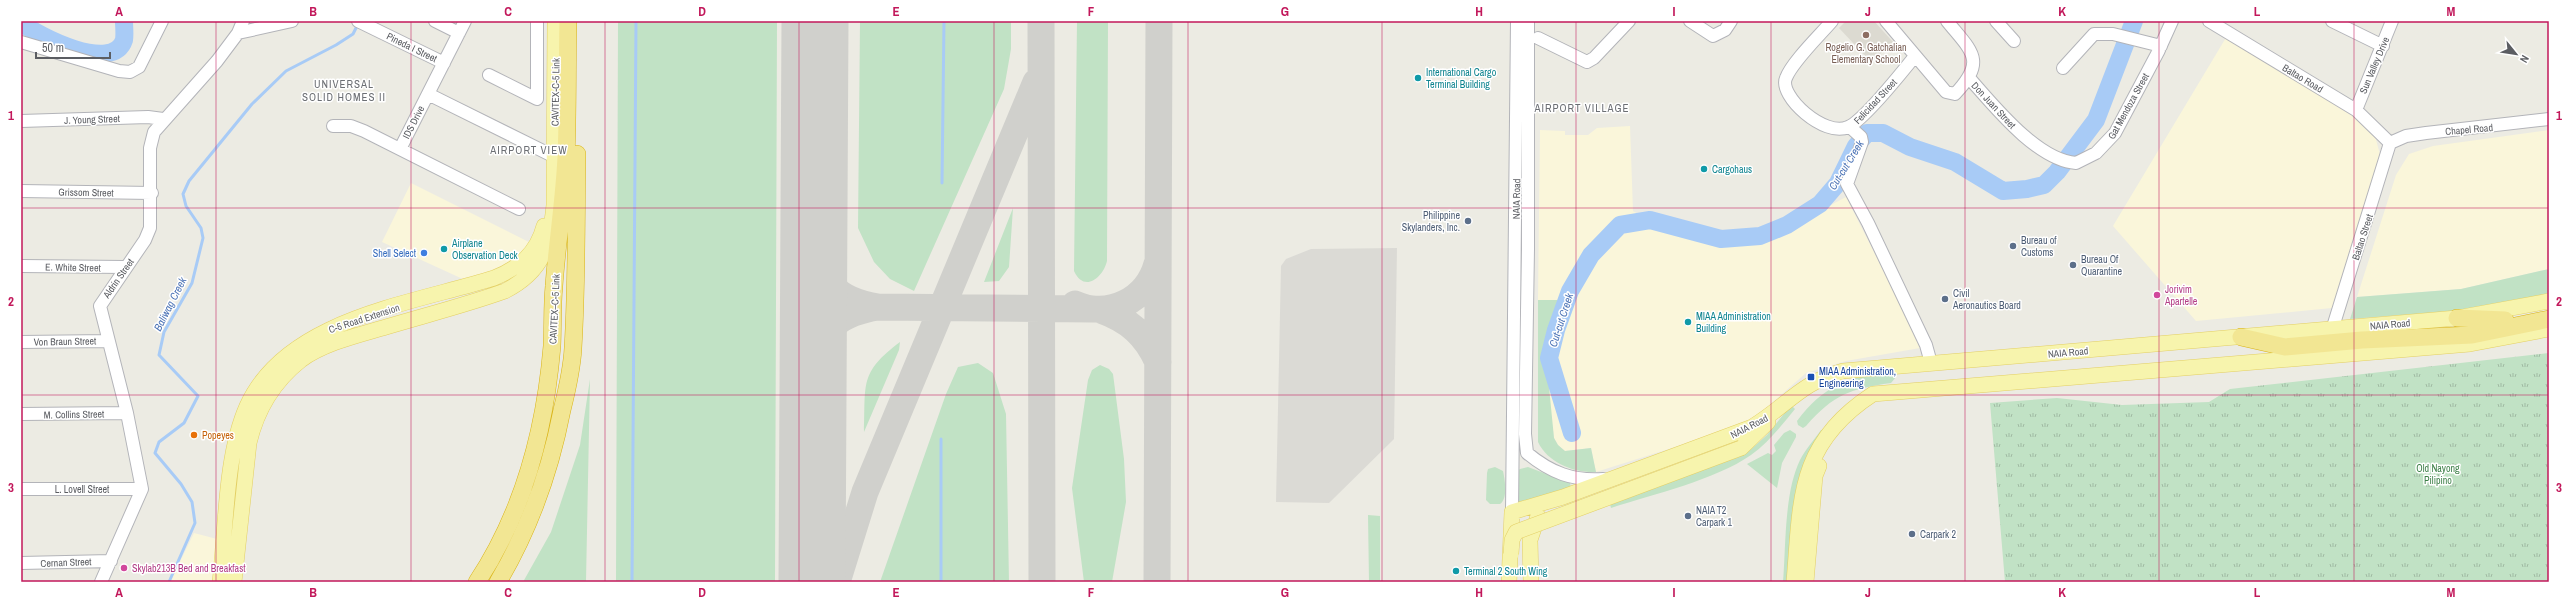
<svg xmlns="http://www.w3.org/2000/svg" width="2570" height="603" font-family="'Archivo Narrow',sans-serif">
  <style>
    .commercial { fill: #faf6da }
    .industrial { fill: #dbdad5 }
    .education { fill: #dcdad1 }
    .grass { fill: #c1e2c5 }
    .park { fill: url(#park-tufts) }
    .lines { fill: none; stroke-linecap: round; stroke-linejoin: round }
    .stream { stroke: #a8cbf6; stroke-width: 3 }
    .river { stroke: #a8cbf6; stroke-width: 18 }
    .taxiway { stroke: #d0d0cc; stroke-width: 27 }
    .runway { stroke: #d0d0cc; stroke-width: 67 }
    .minor-casing { stroke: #b3b4b9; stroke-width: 14 }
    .major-casing { stroke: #e3cf64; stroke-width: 16 }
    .highway-casing { stroke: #d9b315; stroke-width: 18 }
    .minor { stroke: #fff; stroke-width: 12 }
    .major { stroke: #f7f4ad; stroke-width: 15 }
    .highway { stroke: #f2e693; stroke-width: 17 }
    .major-bridge-casing { stroke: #e3cf64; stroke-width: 16; stroke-linecap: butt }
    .major-bridge { stroke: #f7f4ad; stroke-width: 15 }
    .grid { fill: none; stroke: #c2185b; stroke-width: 1; stroke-opacity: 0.55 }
    .education-dot { fill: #8d6e63; stroke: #fff; stroke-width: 1.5 }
    .culture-dot { fill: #0f9aa8; stroke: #fff; stroke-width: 1.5 }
    .service-dot { fill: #5c6f8a; stroke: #fff; stroke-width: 1.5 }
    .shop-dot { fill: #3f7fe0; stroke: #fff; stroke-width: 1.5 }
    .hotel-dot { fill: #d1479c; stroke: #fff; stroke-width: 1.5 }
    .transit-dot { fill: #1a4fb4; stroke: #fff; stroke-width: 1.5 }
    .food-dot { fill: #e8710a; stroke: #fff; stroke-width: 1.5 }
    .labels { text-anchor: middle; stroke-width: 3; stroke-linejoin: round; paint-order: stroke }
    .street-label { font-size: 10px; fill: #5b5d62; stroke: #fff }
    .education-label { font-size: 10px; fill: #785e54; stroke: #fff }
    .culture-label { font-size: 10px; fill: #0d838f; stroke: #fff; text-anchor: start }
    .service-label { font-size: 10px; fill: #4e5e75; stroke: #fff; text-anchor: start }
    .shop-label { font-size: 10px; fill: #366cbe; stroke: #fff; text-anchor: end }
    .hotel-label { font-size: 10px; fill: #b23c85; stroke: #fff; text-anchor: start }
    .transit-label { font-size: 10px; fill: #164399; stroke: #fff; text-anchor: start }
    .food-label { font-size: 10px; fill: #c56008; stroke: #fff; text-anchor: start }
    .park-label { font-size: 10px; fill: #3c7f47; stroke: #fff }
    .neighbourhood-label { font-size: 11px; letter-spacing: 1px; fill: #6c6f74; stroke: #fff }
    .water-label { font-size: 11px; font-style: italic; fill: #4e75b7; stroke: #fff }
    .neatline { fill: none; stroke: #c2185b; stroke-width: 1.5 }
    .grid-label { font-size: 13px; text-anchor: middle; font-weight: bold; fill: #c2185b }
  </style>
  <defs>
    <pattern id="park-tufts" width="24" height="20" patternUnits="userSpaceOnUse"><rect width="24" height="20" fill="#c1e2c5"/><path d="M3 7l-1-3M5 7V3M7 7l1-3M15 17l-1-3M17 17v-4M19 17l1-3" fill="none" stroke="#a0baa3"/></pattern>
  </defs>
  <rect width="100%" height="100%" fill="#ecebe3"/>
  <path class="commercial" d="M2227 36 2373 129 2381 158 2332 308 2196 321 2113 226Z
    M1630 126 1633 211 1648 220 1737 243H1759L1846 197 1912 327 1920 348 1846 361 1806 373 1748 424 1596 472 1591 448 1565 451 1558 445 1554 438 1549 401 1546 356 1559 303 1538 300 1540 130 1565 131V135H1588L1597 128Z
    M2549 130V269L2461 289 2357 297 2396 175 2409 154 2433 146Z
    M411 183 531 243 509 265 486 275 465 280 382 242Z
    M194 533 217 539 213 582H170Z"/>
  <path class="industrial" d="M1397 248 1394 439 1329 503 1276 502 1281 266 1286 259 1311 249Z"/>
  <path class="education" d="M1846 21H1874L1893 42 1871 62 1839 28Z"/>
  <path class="grass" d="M618 21H777L775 582H616Z
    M860 21H1011V49L1004 89 914 291 890 279 874 262 858 228Z
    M1077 21H1108L1107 261C1103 278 1084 293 1074 271Z
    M1013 208 1009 267 999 281 984 282Z
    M2549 269V295L2466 310 2350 319 2357 297 2461 289Z
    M1538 300H1557L1559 304 1546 356 1554 438 1558 445 1565 451 1591 448 1596 472C1574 473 1548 463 1538 442Z
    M900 342 899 350 864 432C866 383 859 373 900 342Z
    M978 363 993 373 1006 414 1009 582H880L946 394 958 367Z
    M1100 365 1109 369 1113 374 1124 459 1126 502 1112 582H1084L1072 488 1088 380 1092 370Z
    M1893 372 1896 377 1891 383C1850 389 1834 394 1806 426L1803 428 1798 425 1797 421C1823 386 1850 375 1893 372Z
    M590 379 586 582H523L551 532 580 445Z
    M1791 405 1795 409C1782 425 1768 443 1751 455 1715 480 1654 494 1611 508L1610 504 1749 451 1767 435Z
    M1790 430 1796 434V437L1782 463 1777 488 1747 464 1768 453 1772 455 1776 451 1774 445 1784 433Z
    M1821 430H1823L1788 582H1783C1786 546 1784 493 1800 460 1805 450 1814 440 1821 430Z
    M1495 467 1503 471C1505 480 1508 499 1500 504H1490L1486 500 1487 473 1488 469Z
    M1528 467 1570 483 1571 488 1518 508 1516 472 1520 469Z
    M1368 515 1380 516V582H1369Z"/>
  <path class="park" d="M2549 353V582H2005L1990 403 2057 398 2122 405 2209 402 2230 389Z"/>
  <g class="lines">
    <path class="stream" d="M942 183 944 21
      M169 582 195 523 192 502 181 484 155 453 159 442 184 423 198 396 159 355 164 332 192 283 203 238 201 228 186 206 183 194 189 181 252 104 286 71 336 45 353 34 358 24
      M632 582 636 21
      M941 582V439"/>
    <path class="river" d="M21 22C37 36 113 74 124 40 125 34 124 27 124 21
      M1572 433 1549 358 1556 330 1570 291 1591 255 1620 225 1650 220 1721 239 1760 236 1787 225 1820 204 1838 183 1856 146 1867 133H1883L1910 147 1955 162 2003 191 2027 189 2044 185 2057 172 2096 120 2134 21"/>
    <path class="taxiway" d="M1041 21 1042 582
      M1075 304C1109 319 1147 300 1157 264
      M878 307 1093 309
      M1101 310C1129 320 1146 335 1158 362
      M813 366C821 328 840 313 878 307 831 300 823 280 814 237
      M837 582 865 492 1036 82
      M1157 582 1159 21"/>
    <path class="runway" d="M812 582 815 21"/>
    <defs>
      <path id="minor" d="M358 21 444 63
        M435 21 459 33
        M1528 21V249L1525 434 1527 453C1551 473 1573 481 1603 479
        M1690 21 1713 36 1725 30 1731 21
        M1832 21C1820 35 1792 62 1786 78 1778 96 1825 138 1848 127 1863 121 1903 71 1915 56
        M1886 21 1946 92 1955 94C1987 60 1972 52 1947 21
        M1996 21 2014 41
        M2209 21 2356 110 2390 143
        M2332 21 2383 46
        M238 33 292 21
        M1538 38 1587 62 1594 58 1629 21
        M21 42 119 71 130 72 139 67 162 21
        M2063 68 2094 34H2113L2161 46
        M489 75 537 99V21
        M1970 79C1994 106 2037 160 2076 163L2096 153 2115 133 2158 52 2172 21
        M428 94 553 156
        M2356 110 2392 21
        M21 121 148 117 163 119
        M333 126H351L364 131 519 209
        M1850 127 1861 137 1862 142 1847 184 1868 223 1926 345 1931 363
        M2390 143 2406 136 2426 133 2549 119
        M401 147 465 21
        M21 191 152 193
        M21 266 125 267
        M2332 330 2390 143
        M21 342 108 341
        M21 414 127 413
        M21 489H142
        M1512 512 1517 21
        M21 563 111 561
        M101 582 142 489 127 413 100 306 145 240 150 228V148L154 132 217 61 238 33 243 21"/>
      <path id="major" d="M1741 448 1768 422
        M1512 512 1563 497 1752 427C1788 405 1800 383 1843 371L2457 318 2549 301
        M220 582C226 529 225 455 247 406 286 319 411 304 494 278 519 268 537 253 544 226
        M234 582 249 443C257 409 273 382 301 360 324 343 359 335 386 327 426 315 466 305 505 291 544 271 550 245 554 205L555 21
        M1509 582 1512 512
        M1531 582 1530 540 1538 516
        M1794 582C1801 500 1796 444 1873 394L2470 344 2549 329
        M1806 582 1815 476 1819 466"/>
      <path id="highway" d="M2457 318 2505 320
        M2241 337 2285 347 2362 340 2472 335 2549 319
        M477 582C524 511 545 430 552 346 553 326 552 306 554 286 557 243 564 200 566 157 568 112 567 66 568 21
        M498 582C530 528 550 472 562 410 567 390 572 368 573 348 577 283 576 218 577 154"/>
    </defs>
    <use href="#minor" class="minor-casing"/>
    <use href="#major" class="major-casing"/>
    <use href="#highway" class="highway-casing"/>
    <use href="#minor" class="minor"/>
    <use href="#major" class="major"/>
    <use href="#highway" class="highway"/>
    <defs>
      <path id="major-bridge" d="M1511 554 1512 540 1516 532 1741 448"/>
    </defs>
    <use href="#major-bridge" class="major-bridge-casing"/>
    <use href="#major-bridge" class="major-bridge"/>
  </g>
  <path class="grid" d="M216 21V582M411 21V582M605 21V582M799 21V582M994 21V582M1188 21V582M1382 21V582M1576 21V582M1771 21V582M1965 21V582M2159 21V582M2354 21V582M21 208H2549M21 395H2549"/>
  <circle class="education-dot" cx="1866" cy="35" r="4"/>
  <g class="culture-dot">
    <circle cx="1418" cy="78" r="4"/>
    <circle cx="1704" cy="169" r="4"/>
    <circle cx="444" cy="249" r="4"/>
    <circle cx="1688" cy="322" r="4"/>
    <circle cx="1456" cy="571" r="4"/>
  </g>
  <g class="service-dot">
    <circle cx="1468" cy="221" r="4"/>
    <circle cx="2013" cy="246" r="4"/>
    <circle cx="2073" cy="265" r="4"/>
    <circle cx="1945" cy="299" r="4"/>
    <circle cx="1688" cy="516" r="4"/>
    <circle cx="1912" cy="534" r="4"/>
  </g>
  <circle class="shop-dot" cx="424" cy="253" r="4"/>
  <g class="hotel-dot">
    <circle cx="2157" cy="295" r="4"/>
    <circle cx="124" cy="568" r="4"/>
  </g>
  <rect class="transit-dot" x="1807" y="373" width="8" height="8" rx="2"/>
  <circle class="food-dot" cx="194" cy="435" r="4"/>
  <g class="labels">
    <g class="street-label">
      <text transform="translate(412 47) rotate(26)" y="4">Pineda I Street</text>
      <text transform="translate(2374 65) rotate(-67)" y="4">Sun Valley Drive</text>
      <text transform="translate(2303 78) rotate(31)" y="4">Baltao Road</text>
      <text transform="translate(555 92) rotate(-89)" y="4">CAVITEX-C-5 Link</text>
      <text transform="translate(1875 101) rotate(-47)" y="4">Felicidad Street</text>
      <text transform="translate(1994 105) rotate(47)" y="4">Don Juan Street</text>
      <text transform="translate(2128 106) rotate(-61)" y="4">Gat Mendoza Street</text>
      <text transform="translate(92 119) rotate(-2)" y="4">J. Young Street</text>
      <text transform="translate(413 122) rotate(-63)" y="4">IDS Drive</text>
      <text transform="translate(2469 129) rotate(-5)" y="4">Chapel Road</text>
      <text transform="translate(86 192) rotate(1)" y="4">Grissom Street</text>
      <text transform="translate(1516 199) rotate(-89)" y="4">NAIA Road</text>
      <text transform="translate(2362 237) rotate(-72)" y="4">Baltao Street</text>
      <text transform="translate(73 267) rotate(1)" y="4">E. White Street</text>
      <text transform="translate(118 278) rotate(-55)" y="4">Aldrin Street</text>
      <text transform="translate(554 309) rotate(-87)" y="4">CAVITEX–C-5 Link</text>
      <text transform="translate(364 318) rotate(-18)" y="4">C-5 Road Extension</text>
      <text transform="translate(2390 324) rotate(-5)" y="4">NAIA Road</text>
      <text transform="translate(65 341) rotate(-1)" y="4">Von Braun Street</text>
      <text transform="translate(2068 352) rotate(-5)" y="4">NAIA Road</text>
      <text transform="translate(74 414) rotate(-1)" y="4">M. Collins Street</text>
      <text transform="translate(1749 426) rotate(-27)" y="4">NAIA Road</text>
      <text x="82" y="493">L. Lovell Street</text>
      <text transform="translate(66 562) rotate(-2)" y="4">Cernan Street</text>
    </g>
    <g class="education-label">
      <text x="1866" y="51">Rogelio G. Gatchalian<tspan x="1866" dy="12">Elementary School</tspan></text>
    </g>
    <g class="culture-label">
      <text x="1426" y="76">International Cargo<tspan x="1426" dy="12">Terminal Building</tspan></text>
      <text x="1712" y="173">Cargohaus</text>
      <text x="452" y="247">Airplane<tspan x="452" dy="12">Observation Deck</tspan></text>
      <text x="1696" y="320">MIAA Administration<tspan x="1696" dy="12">Building</tspan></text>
      <text x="1464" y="575">Terminal 2 South Wing</text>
    </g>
    <g class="service-label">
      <text x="1460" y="219" text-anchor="end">Philippine<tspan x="1460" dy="12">Skylanders, Inc.</tspan></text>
      <text x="2021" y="244">Bureau of<tspan x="2021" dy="12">Customs</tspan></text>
      <text x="2081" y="263">Bureau Of<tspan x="2081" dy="12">Quarantine</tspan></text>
      <text x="1953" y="297">Civil<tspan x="1953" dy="12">Aeronautics Board</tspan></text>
      <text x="1696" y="514">NAIA T2<tspan x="1696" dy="12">Carpark 1</tspan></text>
      <text x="1920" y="538">Carpark 2</text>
    </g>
    <g class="shop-label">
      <text x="416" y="257">Shell Select</text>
    </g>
    <g class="hotel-label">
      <text x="2165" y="293">Jorivim<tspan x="2165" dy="12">Apartelle</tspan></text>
      <text x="132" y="572">Skylab213B Bed and Breakfast</text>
    </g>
    <g class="transit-label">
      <text x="1819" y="375">MIAA Administration,<tspan x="1819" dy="12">Engineering</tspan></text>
    </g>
    <g class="food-label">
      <text x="202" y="439">Popeyes</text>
    </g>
    <g class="park-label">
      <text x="2438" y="472">Old Nayong<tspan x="2438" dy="12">Pilipino</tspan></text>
    </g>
    <g class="neighbourhood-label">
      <text x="344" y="88">UNIVERSAL<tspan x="344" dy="13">SOLID HOMES II</tspan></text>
      <text x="1582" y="112">AIRPORT VILLAGE</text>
      <text x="529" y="154">AIRPORT VIEW</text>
    </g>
    <g class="water-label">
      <text transform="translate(1846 165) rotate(-58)" y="4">Cut-cut Creek</text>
      <text transform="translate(170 304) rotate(-63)" y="4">Baliwag Creek</text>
      <text transform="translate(1561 320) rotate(-72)" y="4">Cut-cut Creek</text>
    </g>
  </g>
  <rect width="2570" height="603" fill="none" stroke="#ffffff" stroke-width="44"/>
  <g transform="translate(2516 54) rotate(120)" stroke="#ffffff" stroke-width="3" paint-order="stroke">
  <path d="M0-3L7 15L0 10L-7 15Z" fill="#5b5d62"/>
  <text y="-6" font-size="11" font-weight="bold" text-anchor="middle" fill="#5b5d62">N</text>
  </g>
  <path d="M36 52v6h74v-6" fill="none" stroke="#5b5d62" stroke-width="2"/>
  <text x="42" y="52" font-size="12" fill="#5b5d62" stroke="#ffffff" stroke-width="3" paint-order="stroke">50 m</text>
  <rect x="22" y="22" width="2526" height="559" class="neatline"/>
  <g class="grid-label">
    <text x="119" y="16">A</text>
    <text x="313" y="16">B</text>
    <text x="508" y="16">C</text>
    <text x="702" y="16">D</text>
    <text x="896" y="16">E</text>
    <text x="1091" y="16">F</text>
    <text x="1285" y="16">G</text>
    <text x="1479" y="16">H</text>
    <text x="1674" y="16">I</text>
    <text x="1868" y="16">J</text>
    <text x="2062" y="16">K</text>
    <text x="2257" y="16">L</text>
    <text x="2451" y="16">M</text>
    <text x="11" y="120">1</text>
    <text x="2559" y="120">1</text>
    <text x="11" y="306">2</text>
    <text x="2559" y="306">2</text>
    <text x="11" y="492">3</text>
    <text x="2559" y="492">3</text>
    <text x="119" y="597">A</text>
    <text x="313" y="597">B</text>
    <text x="508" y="597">C</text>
    <text x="702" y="597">D</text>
    <text x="896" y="597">E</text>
    <text x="1091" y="597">F</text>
    <text x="1285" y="597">G</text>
    <text x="1479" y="597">H</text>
    <text x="1674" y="597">I</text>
    <text x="1868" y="597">J</text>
    <text x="2062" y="597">K</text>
    <text x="2257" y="597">L</text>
    <text x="2451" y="597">M</text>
  </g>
</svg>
